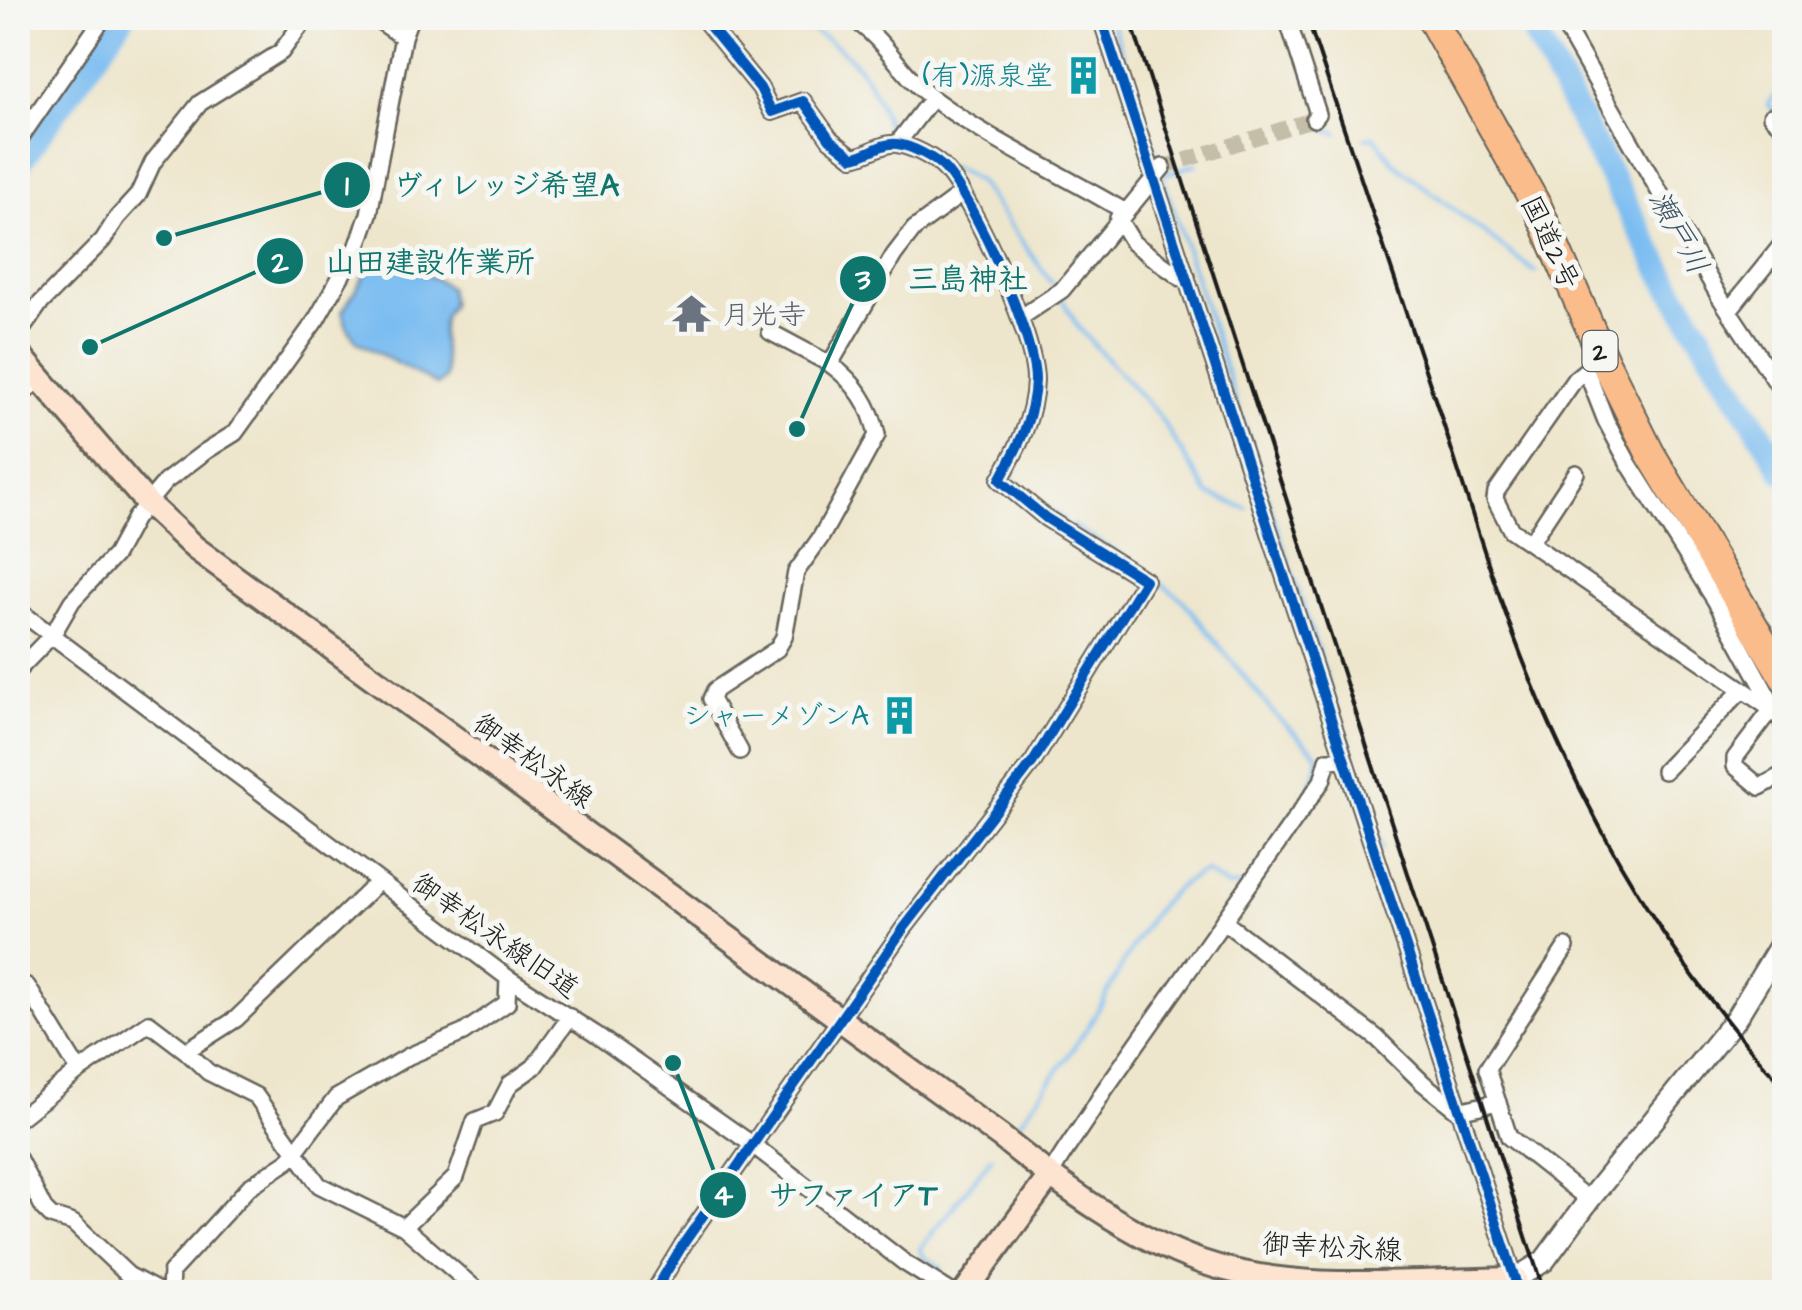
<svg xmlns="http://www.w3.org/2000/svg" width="1802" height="1310" font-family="'Architects Daughter','Klee One',sans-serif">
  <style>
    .water { fill: #7bbdf1; stroke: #4c6c86; stroke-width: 2.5 }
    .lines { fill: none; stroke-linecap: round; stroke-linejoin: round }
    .stream { stroke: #7bbdf1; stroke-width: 4 }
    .river { stroke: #7bbdf1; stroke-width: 25 }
    .minor-tunnel { stroke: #c4bea9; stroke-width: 15; stroke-dasharray: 15 8; stroke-linecap: butt }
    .minor-casing { stroke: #66635a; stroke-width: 20 }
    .tertiary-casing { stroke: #66635a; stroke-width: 25 }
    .secondary-casing { stroke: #66635a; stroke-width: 28 }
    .trunk-casing { stroke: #66635a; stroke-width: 32 }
    .minor { stroke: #fff; stroke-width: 15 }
    .tertiary { stroke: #fff; stroke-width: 20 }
    .secondary { stroke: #fde4d1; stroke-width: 22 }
    .trunk { stroke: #fabc8b; stroke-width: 28 }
    .rail { stroke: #1c1c1c; stroke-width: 4 }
    .cycleway-casing { stroke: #f6f6f2; stroke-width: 16 }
    .cycleway { stroke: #0057b8; stroke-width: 10 }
    .labels { text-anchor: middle; stroke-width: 10; stroke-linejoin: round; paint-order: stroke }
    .shield { fill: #f6f6f2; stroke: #5d5d5c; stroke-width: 2.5 }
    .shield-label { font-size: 25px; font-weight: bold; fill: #1c1c1c }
    .culture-label { font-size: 28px; fill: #0d838f; stroke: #f6f6f2; text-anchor: end }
    .street-label { font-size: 28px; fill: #1c1c1c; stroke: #f6f6f2 }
    .worship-label { font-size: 28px; fill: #5b616d; stroke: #f6f6f2; text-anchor: start }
    .water-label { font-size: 30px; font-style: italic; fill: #3d5467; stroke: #f6f6f2 }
    .leader { fill: none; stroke: #0f766e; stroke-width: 4 }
    .callout-dot { fill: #0f766e; stroke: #f6f6f2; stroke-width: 4 }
    .mark-label { font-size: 30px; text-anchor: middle; font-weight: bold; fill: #fff }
    .callout-label { font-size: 30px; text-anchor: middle; font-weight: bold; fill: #0f766e; stroke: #f6f6f2; stroke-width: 10; stroke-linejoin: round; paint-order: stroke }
  </style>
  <rect width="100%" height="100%" fill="#f6f6f2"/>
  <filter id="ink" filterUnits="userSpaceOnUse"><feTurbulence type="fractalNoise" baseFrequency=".01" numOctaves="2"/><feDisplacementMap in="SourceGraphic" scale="20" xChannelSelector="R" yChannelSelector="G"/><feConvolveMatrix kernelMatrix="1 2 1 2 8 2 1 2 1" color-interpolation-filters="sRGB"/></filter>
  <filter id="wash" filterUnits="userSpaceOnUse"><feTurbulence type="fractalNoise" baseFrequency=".0048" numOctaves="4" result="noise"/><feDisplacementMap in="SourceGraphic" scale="40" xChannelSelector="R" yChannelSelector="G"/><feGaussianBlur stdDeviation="2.25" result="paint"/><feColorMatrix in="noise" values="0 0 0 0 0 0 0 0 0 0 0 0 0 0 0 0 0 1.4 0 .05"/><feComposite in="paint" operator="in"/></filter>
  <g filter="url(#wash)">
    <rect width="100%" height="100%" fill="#eee6cc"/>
    <path class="water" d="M380 264C404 268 430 272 449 288L451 305C432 329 448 351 445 379L437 385 356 341 347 327 342 312 366 273Z"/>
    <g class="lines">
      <path class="stream" d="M784 18C823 34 856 53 875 94 882 109 885 124 895 137
        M1111 18 1159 164
        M1772 18 1784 28
        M1773 109 1768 105 1784 81
        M1311 125 1338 133
        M1365 138 1374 137 1395 164 1535 272
        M952 167 978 181 1052 283
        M1166 174 1196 164
        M1163 178 1382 848
        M1062 299 1078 327 1159 416 1208 494 1246 508
        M1012 481 1010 479 1035 424 1041 393
        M1039 503 1064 520
        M1072 525 1132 563
        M1148 574 1182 599 1275 715 1317 754 1318 767 1311 784
        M1020 1122C1045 1087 1073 1052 1095 1015 1122 971 1153 887 1206 872L1228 887 1240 885
        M942 1268 924 1257 920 1249 992 1157"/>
      <path class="river" d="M1526 18 1667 281 1784 472
        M18 164 122 18"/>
    </g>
  </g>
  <g filter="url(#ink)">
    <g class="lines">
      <path class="minor-tunnel" d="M1163 167 1314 119"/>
      <defs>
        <path id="minor" d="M375 18 403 37
          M851 18C885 38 900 74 932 98 992 142 1060 173 1124 211
          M1101 18 1515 1279 1516 1292
          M1287 18 1318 114 1314 119
          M1560 18 1719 296 1784 394
          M1771 116 1784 128
          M18 141 103 18
          M897 144 932 98
          M1118 218 1133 243 1181 278 1187 277
          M1730 309 1784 242
          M1020 318 1062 290 1163 167
          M770 332 830 364 894 255 914 229 960 195
          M18 335 39 305 103 240 117 218 138 195 153 162 200 103 281 52 306 18
          M18 399 39 378
          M1530 543 1576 473
          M18 610 508 978 595 1034 753 1145 905 1263 951 1292
          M18 670 53 634 72 601 115 555 135 518 165 482 206 451 235 433 316 320 357 248 369 214 403 37 410 18
          M1774 711 1511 530 1495 499 1496 492 1575 379 1586 370 1606 421 1629 464 1715 600 1784 725
          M1774 711 1766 717 1735 758V766L1760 787 1784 774
          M740 751 711 699 715 690 777 649 784 637 796 572 821 537 877 435C871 405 855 382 830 364
          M1664 771 1741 691
          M1223 921 1377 1038 1423 1083 1458 1111 1498 1102
          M1566 947 1487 1069 1509 1137 1589 1200
          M18 991 27 986 79 1071
          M186 1051 236 1019 378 882
          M18 1119 79 1071 149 1023 186 1051 208 1072 256 1096 319 1185 404 1227 479 1292
          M18 1158 44 1209 51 1216 73 1223 128 1275 160 1292
          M1050 1176C1065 1147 1087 1122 1103 1092L1322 781 1328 760 1344 759
          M404 1227 456 1177 475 1121 495 1113 510 1084 534 1067 570 1017
          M170 1292 171 1272 249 1187 288 1161 336 1098 409 1056 463 1033 507 1003 508 978
          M654 1292 684 1243 904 928 1033 762 1145 580 1046 518 1000 480C1018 447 1034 418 1035 380 1035 337 974 201 945 169 935 158 912 146 897 144 882 142 868 155 853 157L830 139 803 101 772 112 760 88 707 23 706 18"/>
        <path id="tertiary" d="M1515 1279 1544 1261 1589 1200 1736 1018 1784 939"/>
        <path id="secondary" d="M18 353 147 503 195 548 1001 1137C1060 1185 1130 1237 1202 1262 1297 1295 1416 1280 1515 1279
          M965 1292 1050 1176"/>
        <path id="trunk" d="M1431 18 1538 208 1604 360 1650 453 1784 677"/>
      </defs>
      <use href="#minor" class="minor-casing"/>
      <use href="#tertiary" class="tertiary-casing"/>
      <use href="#secondary" class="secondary-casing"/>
      <use href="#trunk" class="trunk-casing"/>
      <use href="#minor" class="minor"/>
      <use href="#tertiary" class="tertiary"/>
      <use href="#secondary" class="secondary"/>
      <use href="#trunk" class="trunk"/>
      <path class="rail" d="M1130 18 1544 1292
        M1307 18C1353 151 1398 285 1442 420 1470 506 1496 594 1530 678 1591 827 1674 969 1784 1087"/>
      <defs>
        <path id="cycleway" d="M1101 18 1515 1279 1516 1292
          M654 1292 684 1243 904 928 1033 762 1145 580 1046 518 1000 480C1018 447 1034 418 1035 380 1035 337 974 201 945 169 935 158 912 146 897 144 882 142 868 155 853 157L830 139 803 101 772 112 760 88 707 23 706 18"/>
      </defs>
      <use href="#cycleway" class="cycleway-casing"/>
      <use href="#cycleway" class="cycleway"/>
    </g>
  </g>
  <defs>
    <symbol id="building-bare" viewBox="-9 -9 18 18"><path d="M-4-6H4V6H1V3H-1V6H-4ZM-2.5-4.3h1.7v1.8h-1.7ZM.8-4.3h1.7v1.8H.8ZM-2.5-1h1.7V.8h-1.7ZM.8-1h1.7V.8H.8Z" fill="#0f9aa8" stroke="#f6f6f2" stroke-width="2.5" paint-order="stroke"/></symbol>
    <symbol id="temple-bare" viewBox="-9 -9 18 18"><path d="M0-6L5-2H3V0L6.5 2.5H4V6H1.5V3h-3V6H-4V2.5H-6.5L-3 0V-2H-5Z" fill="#6b7280" stroke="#f6f6f2" stroke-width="2.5" paint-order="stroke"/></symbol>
  </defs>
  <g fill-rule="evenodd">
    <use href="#building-bare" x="1056" y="48" width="55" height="55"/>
    <use href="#temple-bare" x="664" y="286" width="55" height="55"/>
    <use href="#building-bare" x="872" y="688" width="55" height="55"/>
  </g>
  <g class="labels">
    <rect class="shield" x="1582.5" y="331" width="35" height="40" rx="8"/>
    <g class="shield-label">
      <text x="1600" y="360">2</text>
    </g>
    <g class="culture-label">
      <text x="1053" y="85">(有)源泉堂</text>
      <text x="869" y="725">シャーメゾンA</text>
    </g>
    <g class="street-label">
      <text transform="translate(1551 242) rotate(65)" y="10">国道2号</text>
      <text transform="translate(534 760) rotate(36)" y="10">御幸松永線</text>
      <text transform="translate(496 935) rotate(35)" y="10">御幸松永線旧道</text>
      <text transform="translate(1332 1246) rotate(3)" y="10">御幸松永線</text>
    </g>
    <g class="worship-label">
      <text x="722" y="324">月光寺</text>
    </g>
    <g class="water-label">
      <text transform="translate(1679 232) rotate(61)" y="10">瀬戸川</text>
    </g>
  </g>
  <path class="leader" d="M164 238L347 185M90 347L280 261M797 429L863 279M673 1063L723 1195"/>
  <g class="callout-dot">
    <circle cx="164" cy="238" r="10"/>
    <circle cx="90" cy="347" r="10"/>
    <circle cx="797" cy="429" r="10"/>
    <circle cx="673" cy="1063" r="10"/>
    <circle cx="347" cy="185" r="25"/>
    <circle cx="280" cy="261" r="25"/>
    <circle cx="863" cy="279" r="25"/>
    <circle cx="723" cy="1195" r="25"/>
  </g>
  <g class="mark-label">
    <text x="347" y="195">1</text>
    <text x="280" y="272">2</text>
    <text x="863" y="289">3</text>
    <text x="723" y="1205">4</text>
  </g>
  <g class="callout-label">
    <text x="506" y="195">ヴィレッジ希望A</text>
    <text x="430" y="272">山田建設作業所</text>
    <text x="968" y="289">三島神社</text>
    <text x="853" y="1205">サファイアT</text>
  </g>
  <rect width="1802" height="1310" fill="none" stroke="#f6f6f2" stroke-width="60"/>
</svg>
